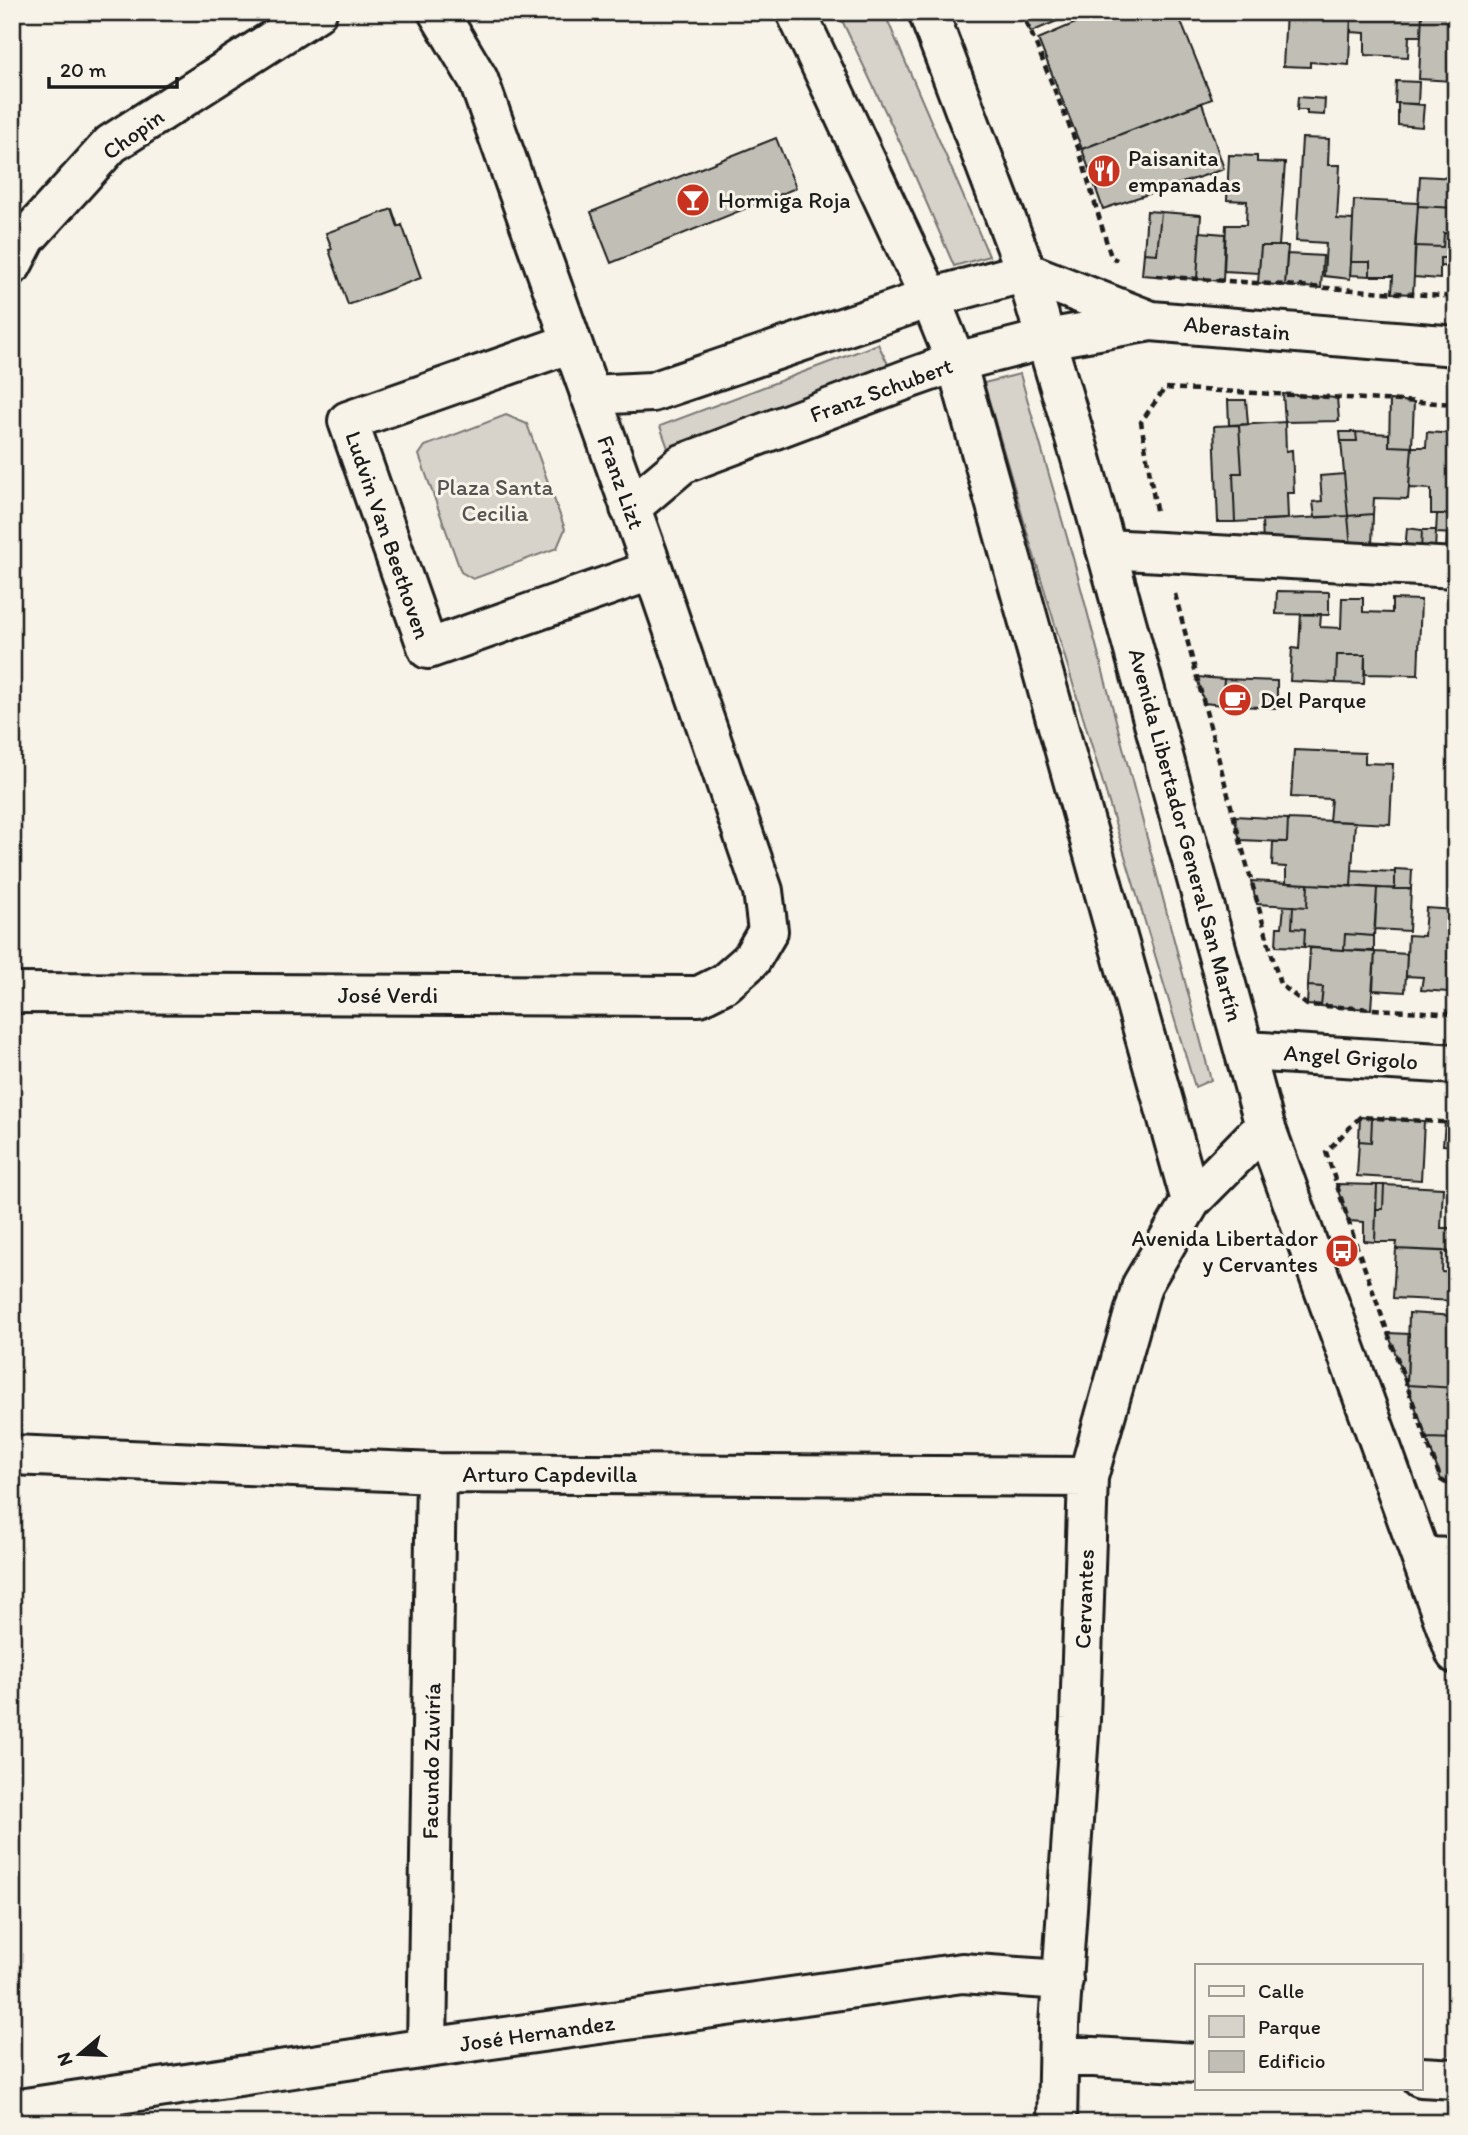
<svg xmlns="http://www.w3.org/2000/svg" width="1468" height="2135" font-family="Itim,sans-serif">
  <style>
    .green { fill: #d7d3cb; stroke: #7a7874; stroke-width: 2 }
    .building { fill: #c0beb5; stroke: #1c1c1c; stroke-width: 2 }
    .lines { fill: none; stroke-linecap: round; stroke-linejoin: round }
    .street-casing { stroke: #1c1c1c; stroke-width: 44 }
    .secondary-casing { stroke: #1c1c1c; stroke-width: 44 }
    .path { stroke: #1c1c1c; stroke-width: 4.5; stroke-dasharray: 7 5; stroke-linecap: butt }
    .street { stroke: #f7f3e8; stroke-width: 38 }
    .secondary { stroke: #f7f3e8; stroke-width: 38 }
    .labels { text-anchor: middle; stroke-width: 6; stroke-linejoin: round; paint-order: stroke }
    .street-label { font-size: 23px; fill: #1c1c1c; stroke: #f7f3e8 }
    .poi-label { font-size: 23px; fill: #1c1c1c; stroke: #f7f3e8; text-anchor: start }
    .park-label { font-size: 23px; fill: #545351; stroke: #f7f3e8 }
  </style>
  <rect width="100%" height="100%" fill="#f7f3e8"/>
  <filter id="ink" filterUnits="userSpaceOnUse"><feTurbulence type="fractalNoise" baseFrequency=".0143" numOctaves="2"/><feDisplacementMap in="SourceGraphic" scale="14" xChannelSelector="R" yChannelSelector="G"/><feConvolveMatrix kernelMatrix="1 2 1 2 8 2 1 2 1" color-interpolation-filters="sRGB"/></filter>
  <g filter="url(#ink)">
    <path class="green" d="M838 12H884L989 256 954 266 905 153Z
      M878 344 888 364 669 451 660 426Z
      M1020 374 1073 558 1211 1080 1195 1087 1030 542 984 383Z
      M506 415 527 424 565 529 557 548 473 579 461 572 419 455 425 446Z"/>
    <path class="building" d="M1020 12H1069L1071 15 1031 32Z
      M1101 12H1177L1212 99 1082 149 1038 39Z
      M1286 12H1351L1349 65 1310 62V67L1283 66Z
      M1351 12H1422L1421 36H1409L1408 57 1365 55V33L1351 32Z
      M1422 12H1456V65H1454L1453 81 1419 79Z
      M1396 81 1419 82 1418 104 1395 103Z
      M1298 97 1325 99 1324 115 1307 114V110H1297Z
      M1202 103 1224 169 1103 209 1082 149Z
      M1398 103 1424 105 1422 127 1398 125Z
      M776 138 796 188 611 263 591 212Z
      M1302 138 1329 139 1328 165H1340L1337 219 1353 220 1350 279 1324 276 1326 243 1296 241Z
      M1229 155 1257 156V162L1285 163 1279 246H1261L1259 273 1224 271 1226 225H1246L1247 201 1227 200Z
      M1420 176 1456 178V208L1418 206Z
      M1354 200 1418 203 1413 294 1392 293 1393 276H1370V262H1351Z
      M1418 206 1456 208V234L1444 233 1443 247 1415 246Z
      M392 209 398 227 402 225 421 278 348 305 329 250 332 249 326 233Z
      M1147 211 1161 212 1157 254 1144 253Z
      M1161 212 1201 215 1197 279 1142 275 1144 253 1157 254Z
      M1200 232 1225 234 1223 281 1197 279Z
      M1444 233 1456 234V267H1453L1454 258H1440V279L1414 277 1415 246 1443 247Z
      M1261 246H1288L1285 286 1258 283Z
      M1287 254 1323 256 1321 288 1285 286Z
      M1440 258H1454L1453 267 1440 266Z
      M1351 262H1370V276L1350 275Z
      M1453 267H1456V297H1451Z
      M1283 394 1337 398 1339 421 1285 422Z
      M1228 400H1246L1248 424 1229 425Z
      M1390 400 1414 402 1412 447 1389 446Z
      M1285 422 1286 451 1292 450 1294 493H1287L1288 519 1235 522 1233 473H1242L1239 425Z
      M1239 425 1242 473H1233L1235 522H1218L1214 426Z
      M1340 432H1356L1357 441H1341Z
      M1356 432 1389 434V446L1412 447 1408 499 1374 498 1373 514 1348 516 1341 441H1357Z
      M1427 432 1455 434 1456 514H1431V489L1409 488 1412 447H1426Z
      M1344 474 1348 516 1315 517 1313 502 1322 501 1320 476Z
      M1373 514 1372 549 1351 548 1348 516Z
      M1437 514H1456V534L1436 533Z
      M1348 516 1351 548 1263 544 1262 520Z
      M1407 528 1422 530 1421 551 1405 550Z
      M1422 530H1436L1435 551H1421Z
      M1447 534H1456V552H1446Z
      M1277 591 1329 592V615L1276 614Z
      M1342 598H1363V612L1392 613V599L1421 600 1418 675 1365 674V655H1337L1336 683 1290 681 1292 648 1299 649 1301 614H1321L1320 627 1341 628Z
      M1337 655H1365L1364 684 1336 683Z
      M1197 677 1224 679 1222 705 1204 703Z
      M1224 679 1277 681V708L1222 705Z
      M1294 750 1365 753V763L1393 764 1390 824 1329 821 1331 799 1291 797Z
      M1234 816 1288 819 1287 842 1240 840Z
      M1288 819 1355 822 1351 886 1286 883V867L1272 866 1273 842H1287Z
      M1395 869 1412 870 1411 889H1395Z
      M1352 870 1395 872V889L1351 886Z
      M1251 881 1308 884 1307 907 1257 904Z
      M1308 884 1377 888 1374 936 1345 934 1344 950 1304 947 1305 929 1292 928 1293 906 1307 907Z
      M1377 888 1411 889 1409 931 1375 929Z
      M1284 906H1293L1292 928 1305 929 1304 947 1276 946 1277 927H1282Z
      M1426 908 1456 910V980H1448V992L1421 990 1423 977 1406 976 1408 935 1424 936Z
      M1345 934 1374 936V951L1344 950Z
      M1310 948 1375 952 1371 1009 1321 1006 1323 987 1308 986Z
      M1375 952 1407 954 1405 992 1373 990Z
      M1308 986 1323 987 1321 1006 1307 1005Z
      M1360 1117 1372 1118 1371 1142 1359 1141Z
      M1372 1118 1424 1121 1421 1180 1357 1176 1359 1141 1371 1142Z
      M1445 1122 1456 1123V1146L1443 1145Z
      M1336 1184 1377 1185 1375 1242 1364 1241V1222L1348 1221Z
      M1377 1185H1384L1383 1209H1376Z
      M1384 1185 1443 1188 1441 1228H1456V1252L1396 1249 1397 1242H1375L1376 1209H1383Z
      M1396 1249 1443 1251 1442 1272 1456 1273V1301L1393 1298Z
      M1409 1313 1456 1316V1388L1407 1385Z
      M1388 1333 1409 1334 1407 1385Z
      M1407 1385 1456 1388V1439L1427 1438Z
      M1427 1438 1456 1439V1489L1441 1480Z"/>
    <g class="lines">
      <defs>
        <path id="street" d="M796 12 930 298 956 362 1191 1201
          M12 265 26 238 111 144 317 12
          M571 343 348 421 428 649 653 570
          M590 395 652 392 930 298 1026 272 1151 321 1456 346
          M630 508 682 464 908 379 956 362 1046 339 1151 321
          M1106 549 1456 568
          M12 993 699 996 725 983 751 960 768 931 763 891 653 570 478 79 438 12
          M1246 1051 1456 1064
          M12 1455 436 1473 1088 1477
          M1422 1557 1456 1558
          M427 2048 436 1473
          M1059 2055 1197 2063
          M1421 2077 1456 2079
          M12 2110 427 2048 962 1973 1063 1980
          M1057 2123 1059 2025 1080 1719 1088 1477 1142 1285 1191 1201 1265 1126"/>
        <path id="secondary" d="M928 12 1026 272 1081 458 1265 1126 1456 1654"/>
      </defs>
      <use href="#street" class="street-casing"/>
      <use href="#secondary" class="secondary-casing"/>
      <path class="path" d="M1020 12 1031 32 1079 150 1111 257 1117 260
        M1156 276 1456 297
        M1156 510 1141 422 1165 388 1456 404
        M1175 594 1240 840 1280 984 1307 1005 1456 1014
        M1456 1123 1360 1117 1326 1152 1357 1247 1441 1480 1456 1489"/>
      <use href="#street" class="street"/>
      <use href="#secondary" class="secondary"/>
    </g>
  </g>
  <defs>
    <symbol id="restaurant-disc" viewBox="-11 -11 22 22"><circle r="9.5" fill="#c8321e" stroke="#f7f3e8"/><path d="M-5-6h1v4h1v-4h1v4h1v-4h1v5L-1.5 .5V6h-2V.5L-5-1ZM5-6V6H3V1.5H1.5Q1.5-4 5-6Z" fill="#fff"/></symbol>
    <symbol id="bar-disc" viewBox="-11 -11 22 22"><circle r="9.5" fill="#c8321e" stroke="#f7f3e8"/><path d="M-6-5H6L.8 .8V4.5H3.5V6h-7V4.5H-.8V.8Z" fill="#fff"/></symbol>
    <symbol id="cafe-disc" viewBox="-11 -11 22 22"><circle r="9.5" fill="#c8321e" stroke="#f7f3e8"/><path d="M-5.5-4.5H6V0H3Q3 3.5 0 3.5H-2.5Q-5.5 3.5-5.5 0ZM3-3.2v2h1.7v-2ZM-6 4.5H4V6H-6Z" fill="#fff"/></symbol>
    <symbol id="bus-disc" viewBox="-11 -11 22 22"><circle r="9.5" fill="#c8321e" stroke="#f7f3e8"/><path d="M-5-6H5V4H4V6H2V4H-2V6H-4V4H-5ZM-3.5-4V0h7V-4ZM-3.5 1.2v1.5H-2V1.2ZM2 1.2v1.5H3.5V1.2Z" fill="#fff"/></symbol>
  </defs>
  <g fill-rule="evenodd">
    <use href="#restaurant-disc" x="1085" y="152" width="38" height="38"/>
    <use href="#bar-disc" x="674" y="181" width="38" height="38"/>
    <use href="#cafe-disc" x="1216" y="681" width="38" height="38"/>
    <use href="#bus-disc" x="1323" y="1232" width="38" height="38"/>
  </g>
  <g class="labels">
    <g class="street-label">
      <text transform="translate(133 134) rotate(-36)" y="8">Chopin</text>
      <text transform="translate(1237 328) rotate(5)" y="8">Aberastain</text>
      <text transform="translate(881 390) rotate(-20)" y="8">Franz Schubert</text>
      <text transform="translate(621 482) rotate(70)" y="8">Franz Lizt</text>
      <text transform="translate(388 535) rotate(71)" y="8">Ludvin Van Beethoven</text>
      <text transform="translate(1186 835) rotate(75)" y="8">Avenida Libertador General San Martín</text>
      <text x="388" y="1003">José Verdi</text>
      <text transform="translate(1351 1057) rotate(4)" y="8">Angel Grigolo</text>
      <text x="550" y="1482">Arturo Capdevilla</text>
      <text transform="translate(1084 1599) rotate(-88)" y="8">Cervantes</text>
      <text transform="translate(431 1761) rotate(-89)" y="8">Facundo Zuviría</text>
      <text transform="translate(537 2033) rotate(-8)" y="8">José Hernandez</text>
    </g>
    <g class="poi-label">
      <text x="1128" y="166">Paisanita<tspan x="1128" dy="26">empanadas</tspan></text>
      <text x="718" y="208">Hormiga Roja</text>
      <text x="1260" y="708">Del Parque</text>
      <text x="1318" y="1246" text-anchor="end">Avenida Libertador<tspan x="1318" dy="26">y Cervantes</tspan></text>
    </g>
    <g class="park-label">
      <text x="495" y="495">Plaza Santa<tspan x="495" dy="26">Cecilia</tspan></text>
    </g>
  </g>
  <rect width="1468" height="2135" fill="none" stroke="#f7f3e8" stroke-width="42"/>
  <rect x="21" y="21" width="1426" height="2093" fill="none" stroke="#1c1c1c" stroke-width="2.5" filter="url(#ink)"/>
  <rect x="1195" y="1964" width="228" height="126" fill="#f7f3e8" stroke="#9f9d96" stroke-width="2"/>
  <rect x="1209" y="1986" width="35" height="10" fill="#f7f3e8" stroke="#9f9d96" stroke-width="2"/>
  <text x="1258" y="1998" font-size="21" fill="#1c1c1c">Calle</text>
  <rect x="1209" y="2016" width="35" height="21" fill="#d7d3cb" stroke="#9f9d96" stroke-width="2"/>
  <text x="1258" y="2034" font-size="21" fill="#1c1c1c">Parque</text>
  <rect x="1209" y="2051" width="35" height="21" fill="#c0beb5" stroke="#9f9d96" stroke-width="2"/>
  <text x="1258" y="2068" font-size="21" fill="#1c1c1c">Edificio</text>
  <g transform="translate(80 2054) rotate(251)" stroke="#f7f3e8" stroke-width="5" paint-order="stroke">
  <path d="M0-5L12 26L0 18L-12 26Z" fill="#1c1c1c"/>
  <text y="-10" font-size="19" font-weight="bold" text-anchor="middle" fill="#1c1c1c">N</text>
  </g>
  <path d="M49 77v10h128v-10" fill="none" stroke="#1c1c1c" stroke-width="3.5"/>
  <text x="60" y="77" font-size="21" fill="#1c1c1c" stroke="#f7f3e8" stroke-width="5" paint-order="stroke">20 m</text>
</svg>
